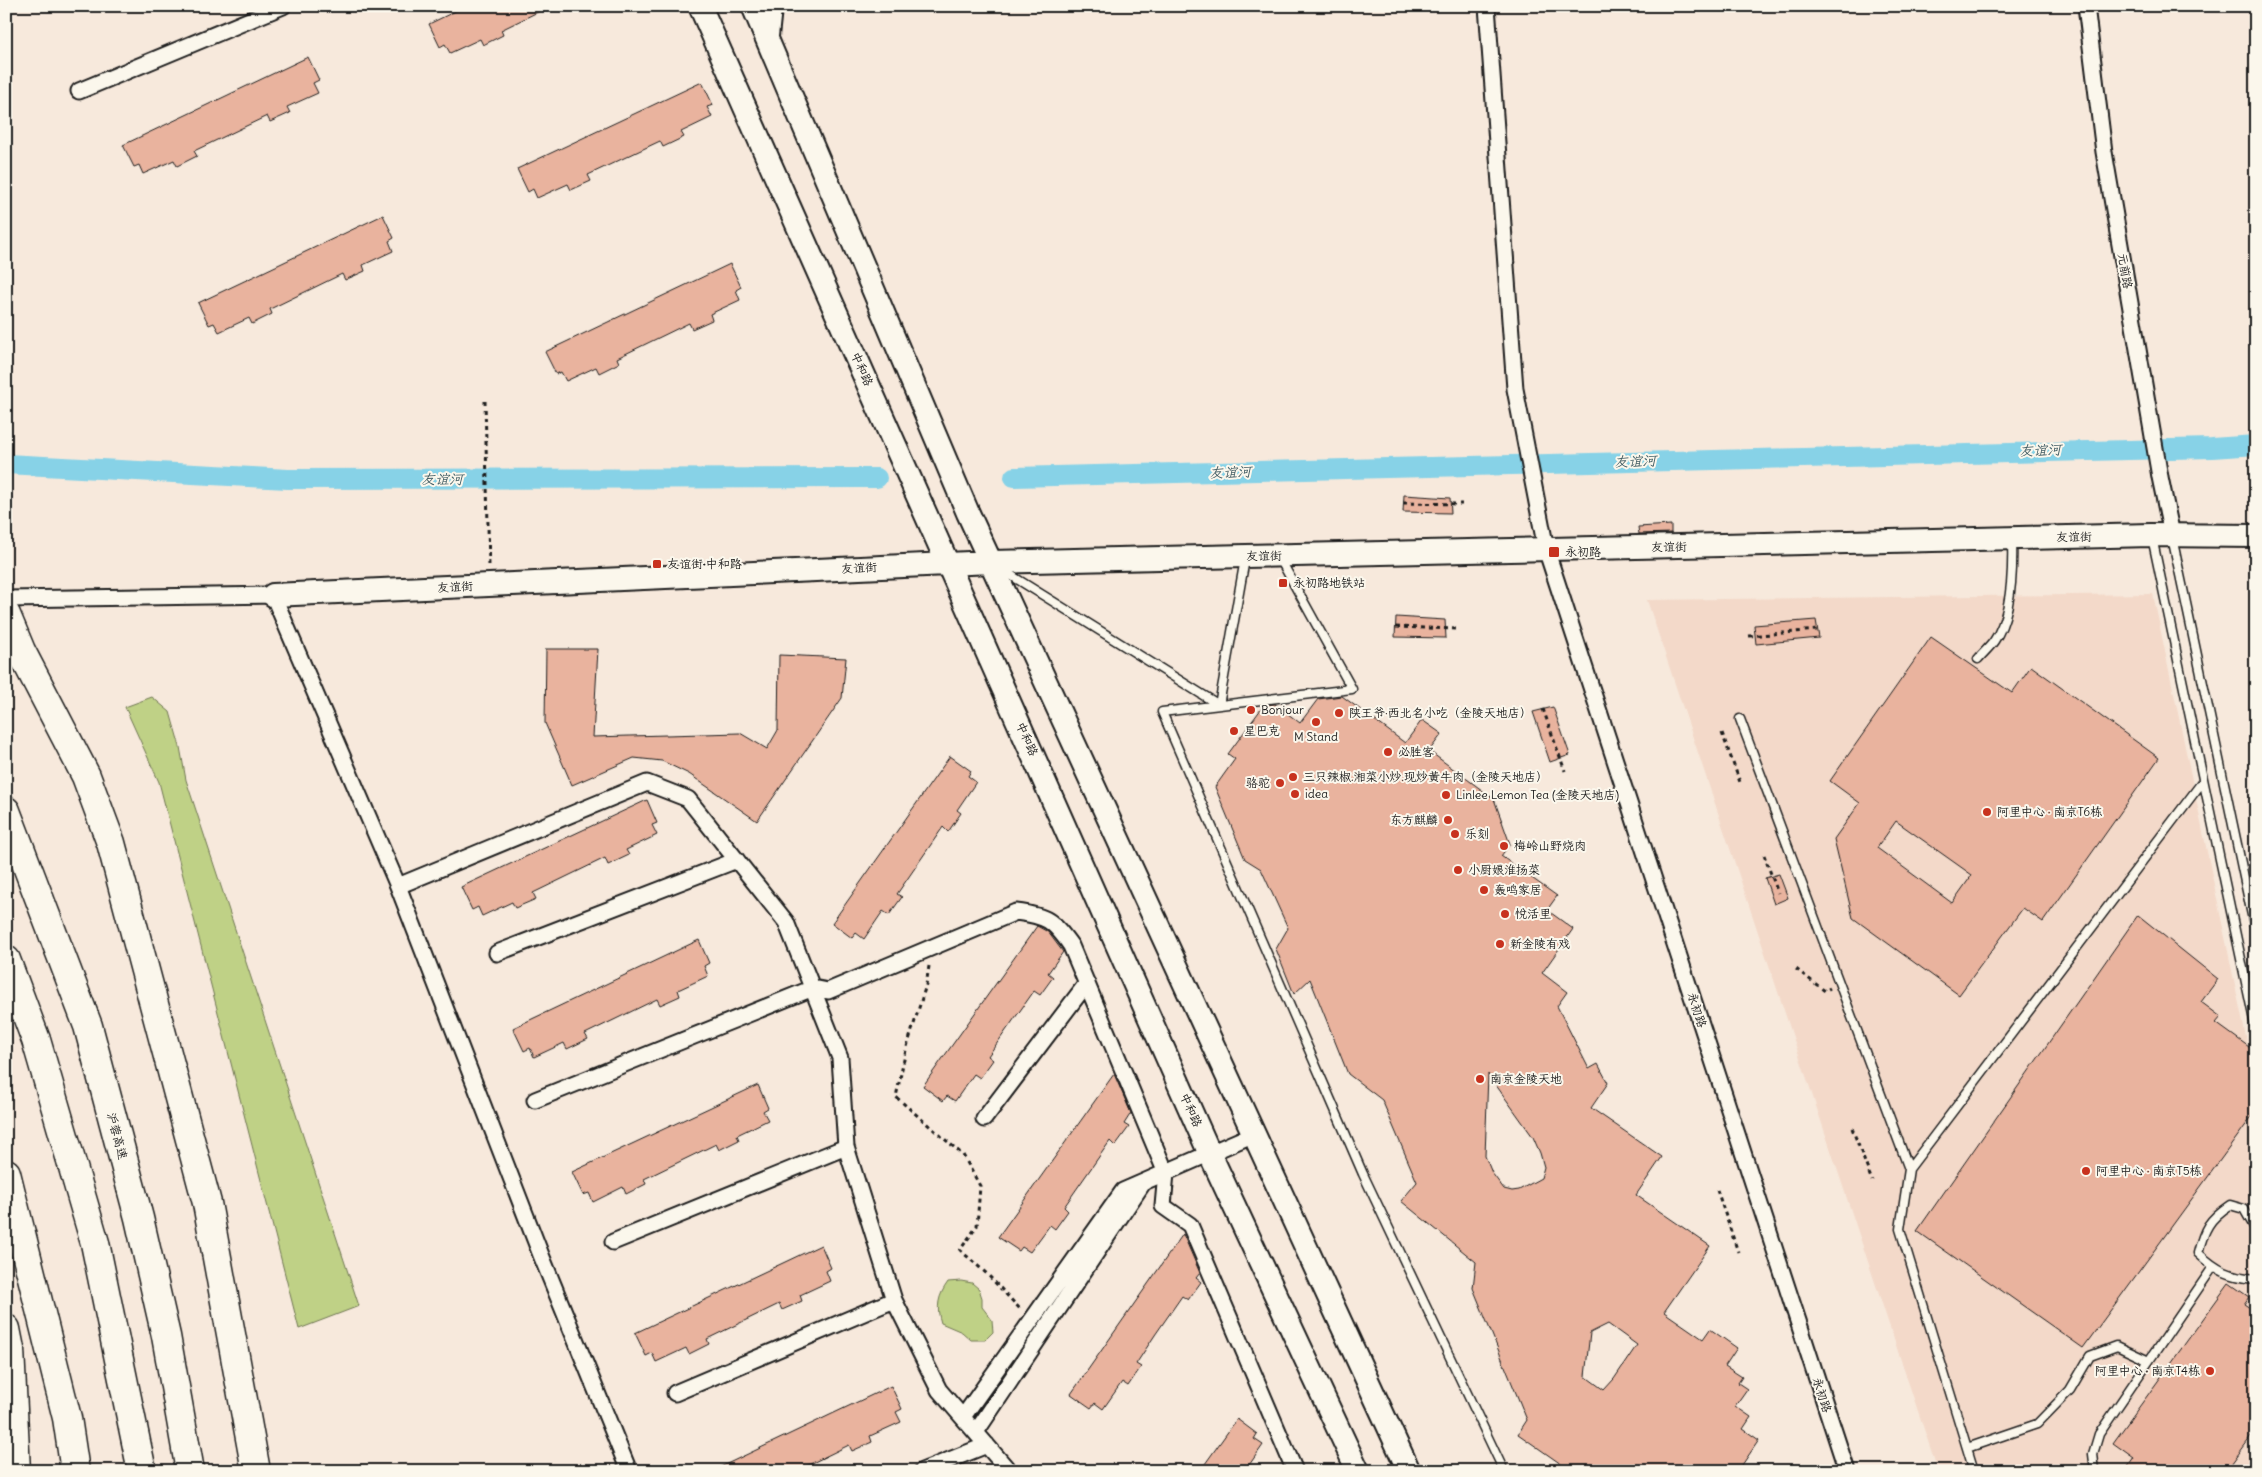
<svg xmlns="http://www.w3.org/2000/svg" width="2262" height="1477" font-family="Delius,'LXGW WenKai TC',sans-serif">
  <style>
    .built { fill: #f3d9c9 }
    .green { fill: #bfd186; stroke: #6e7651 }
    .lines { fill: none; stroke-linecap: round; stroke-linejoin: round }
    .canal { stroke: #87d2e7; stroke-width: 20 }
    .building { fill: #e9b39e; stroke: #1c1c1c; fill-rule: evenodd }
    .lane-casing { stroke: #1c1c1c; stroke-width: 11 }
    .street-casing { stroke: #1c1c1c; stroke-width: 19 }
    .secondary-casing { stroke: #1c1c1c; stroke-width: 26 }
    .highway-casing { stroke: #1c1c1c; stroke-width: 31 }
    .path { stroke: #1c1c1c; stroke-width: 3; stroke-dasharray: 4 4; stroke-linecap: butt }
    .lane { stroke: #fbf7ec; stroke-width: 8 }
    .street { stroke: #fbf7ec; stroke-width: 15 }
    .secondary { stroke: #fbf7ec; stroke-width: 22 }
    .highway { stroke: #fbf7ec; stroke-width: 28 }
    .poi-dot { fill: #c8321e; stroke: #fbf7ec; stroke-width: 2 }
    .labels { text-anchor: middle; stroke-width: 4; stroke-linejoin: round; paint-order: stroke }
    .street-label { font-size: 12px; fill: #1c1c1c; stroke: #fbf7ec }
    .poi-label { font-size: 12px; fill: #1c1c1c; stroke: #fbf7ec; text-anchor: start }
    .water-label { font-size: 14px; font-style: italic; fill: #415c63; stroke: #fbf7ec }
  </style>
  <rect width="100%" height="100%" fill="#f7e9dc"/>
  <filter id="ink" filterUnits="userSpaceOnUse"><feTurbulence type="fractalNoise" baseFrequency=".02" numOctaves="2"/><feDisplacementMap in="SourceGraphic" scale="10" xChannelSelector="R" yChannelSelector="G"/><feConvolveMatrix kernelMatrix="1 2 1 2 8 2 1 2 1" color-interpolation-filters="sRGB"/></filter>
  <g filter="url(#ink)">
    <path class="built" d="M2153 594 2256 1085V1471H1938L1647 600Z"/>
    <path class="green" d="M152 697 170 712 180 747 186 780 359 1306 299 1329 159 782 125 707Z
      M961 1281 972 1283 979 1289 982 1298V1307L992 1320 993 1332 985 1340H971L962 1332 941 1323C936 1307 938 1296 948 1282Z"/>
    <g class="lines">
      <path class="canal" d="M6 464 288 479 877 478
        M1014 477 2212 448 2256 445"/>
    </g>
    <path class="building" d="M466 6H550L501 30 503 35 483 45 480 39 450 53 445 44 440 47 429 24Z
      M308 57 319 80 313 83 318 93 287 107 290 113 270 122 267 116 194 151 197 156 177 166 174 160 143 174 139 165 134 167 123 145Z
      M702 82 713 105 707 107 712 117 681 132 684 137 663 147 660 141 588 175 591 181 571 190 568 184 537 198 533 189 528 192 517 169Z
      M383 215 394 238 389 241 393 251 363 265 365 271 345 280 342 274 270 309 272 314 252 324 249 318 219 332 214 323 209 325 198 303Z
      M730 264 741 287 736 290 740 300 710 314 712 320 692 329 689 323 617 358 619 363 599 373 596 367 566 381 561 372 556 374 545 352Z
      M1404 495 1450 498 1451 513 1403 512Z
      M1671 525V533L1639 534 1638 527Z
      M1396 617 1445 620 1446 638 1395 637Z
      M1816 620 1819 638 1756 644 1754 625Z
      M1931 637 2012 693 2031 666 2159 758 2043 922 2023 908 1959 995 1853 918 1834 839 1860 803 1830 781ZM1896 821 1972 875 1952 903 1877 848Z
      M546 649H598L593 737 740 733 767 749 778 730 779 655 846 658 842 698 757 821 689 774 662 761 634 758 572 785 545 723Z
      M1342 696 1405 743 1422 720 1442 734 1429 751 1494 799 1510 844 1501 856 1557 896 1547 910 1573 929 1542 973 1567 992 1557 1006 1589 1069 1598 1064 1608 1083 1591 1108 1662 1157 1636 1195 1710 1246 1664 1312 1703 1339 1710 1329 1737 1348 1725 1366 1742 1377 1738 1383 1747 1389 1735 1406 1751 1417 1743 1429 1759 1440 1738 1471H1571L1518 1434 1527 1420 1473 1288 1476 1262 1401 1201 1417 1182 1382 1100 1348 1074 1310 979 1294 994 1276 949 1288 928 1261 869 1245 859 1215 787 1235 759 1228 754 1264 705 1275 704 1300 723 1318 699ZM1488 1074 1533 1137 1540 1153 1544 1167 1541 1178 1519 1190 1512 1191 1504 1189 1492 1173 1485 1156ZM1608 1324 1637 1345 1614 1379 1604 1390 1585 1376 1590 1333Z
      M1553 707 1570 755 1550 762 1533 712Z
      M950 756 971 771 968 776 976 782 957 810 961 813 948 832 943 827 897 894 902 897 889 915 883 911 864 939 856 933 852 938 832 923Z
      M647 800 657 823 652 825 657 835 626 850 629 855 608 865 605 858 533 893 536 899 515 908 512 902 482 916 478 907 472 910 461 887Z
      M1779 874 1788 898 1774 904 1765 878Z
      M2138 915 2218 979 2201 1002 2221 1017 2216 1023 2256 1052V1111L2083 1348 1917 1231Z
      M1037 926 1048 932 1063 952 1048 973 1053 977 1040 995 1034 991 988 1056 993 1060 980 1078 974 1074 955 1101 947 1096 943 1101 923 1086Z
      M699 940 709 963 704 966 708 976 678 990 680 996 660 1005 657 999 585 1034 588 1039 567 1049 564 1043 534 1057 530 1048 524 1051 513 1028Z
      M1114 1074 1131 1113 1124 1124 1129 1127 1115 1146 1110 1141 1064 1207 1068 1211 1055 1229 1050 1225 1030 1252 1022 1247 1019 1251 998 1237Z
      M758 1085 768 1108 763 1111 768 1120 737 1135 739 1140 719 1150 716 1144 644 1179 646 1184 626 1194 623 1187 593 1202 589 1193 583 1195 572 1172Z
      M1183 1234 1200 1273 1196 1278 1201 1282 1188 1300 1182 1296 1155 1335 1136 1364 1141 1367 1128 1386 1122 1382 1103 1409 1095 1403 1091 1408 1071 1394Z
      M821 1245 831 1268 826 1271 830 1281 800 1295 802 1301 782 1310 779 1304 707 1339 709 1344 689 1354 686 1348 656 1362 652 1353 646 1356 635 1333Z
      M2229 1283 2249 1297 2244 1304 2256 1312V1430L2226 1471H2125L2134 1458 2113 1443Z
      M891 1386 902 1409 896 1412 901 1422 870 1436 872 1442 852 1451 849 1445 796 1471H712Z
      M1237 1419 1257 1434 1254 1439 1263 1445 1245 1471H1200Z"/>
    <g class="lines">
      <defs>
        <path id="lane" d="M2152 537 2256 1030
          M2172 537 2256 934
          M1279 557 1352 689 1162 712 1363 1174 1504 1471
          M1001 569 1219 705 1245 559
          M1978 659C1983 653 1989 648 1994 641 2012 615 2013 570 2012 540
          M1740 719 1909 1169
          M2256 1230 2244 1209 2230 1205C2209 1219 2204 1229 2198 1253 2217 1271 2230 1277 2256 1279
          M1967 1448 2037 1424 2070 1390 2090 1356 2117 1346 2149 1361
          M1974 1471 1900 1229 1909 1169 2203 781
          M2095 1471 2093 1454 2099 1434 2213 1267
          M2252 1471 2256 1466"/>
        <path id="street" d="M1487 6 1515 389 1546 549 1847 1471
          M2086 6 2104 152 2160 477 2172 535
          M770 41 773 13 778 6
          M79 91 283 6
          M6 599 273 595 398 886 541 1255 629 1471
          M398 886 647 783 688 799 786 922 840 1058 846 1147 894 1300 939 1390 1009 1471
          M497 953 737 860
          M535 1100 813 988 828 991 1016 912C1047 916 1053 920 1071 946L1166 1173 1163 1206 1190 1225 1295 1471
          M984 1119 1087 983
          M613 1242 846 1147
          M675 1393 894 1300
          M963 1417 1123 1191 1254 1134
          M976 1432 1143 1183
          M922 1471 987 1445"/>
        <path id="secondary" d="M700 6 1210 1154 1358 1471
          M753 6 968 513 1409 1471
          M273 595 991 562 2151 535 2256 536"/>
        <path id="highway" d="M6 615 21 651 86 776 111 843 207 1203 256 1471
          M6 811 88 1026 139 1218 166 1336 190 1471
          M6 960 36 1040 95 1243 142 1471
          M6 1173 67 1418 75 1471
          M6 1329 10 1349 16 1471"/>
      </defs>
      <use href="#lane" class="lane-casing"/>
      <use href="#street" class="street-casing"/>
      <use href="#secondary" class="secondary-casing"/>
      <use href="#highway" class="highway-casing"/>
      <path class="path" d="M485 401 489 567
        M1403 503 1462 504
        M1396 627 1456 629
        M1749 636 1817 630
        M1543 709 1565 771
        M1722 733 1741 785
        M1764 855 1778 893
        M929 966 926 985 906 1050 896 1097 963 1155 980 1186 977 1226 960 1250 987 1274 1021 1310
        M1796 969 1825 991 1830 988
        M1852 1128 1872 1181
        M1717 1190 1738 1252"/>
      <use href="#lane" class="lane"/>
      <use href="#street" class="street"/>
      <use href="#secondary" class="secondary"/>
      <use href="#highway" class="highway"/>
    </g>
  </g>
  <g class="poi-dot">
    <rect x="1548" y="546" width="12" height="12" rx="2.5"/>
    <rect x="652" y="559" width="10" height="10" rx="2.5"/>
    <rect x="1278" y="578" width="10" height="10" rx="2.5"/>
    <circle cx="1251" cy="710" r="5"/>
    <circle cx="1339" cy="713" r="5"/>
    <circle cx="1316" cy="722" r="5"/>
    <circle cx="1234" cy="731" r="5"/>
    <circle cx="1388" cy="752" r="5"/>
    <circle cx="1293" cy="777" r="5"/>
    <circle cx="1280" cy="783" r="5"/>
    <circle cx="1295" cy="794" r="5"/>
    <circle cx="1446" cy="795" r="5"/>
    <circle cx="1987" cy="812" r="5"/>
    <circle cx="1448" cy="820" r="5"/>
    <circle cx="1455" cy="834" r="5"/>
    <circle cx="1504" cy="846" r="5"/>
    <circle cx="1458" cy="870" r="5"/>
    <circle cx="1484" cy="890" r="5"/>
    <circle cx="1505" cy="914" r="5"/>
    <circle cx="1500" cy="944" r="5"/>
    <circle cx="1480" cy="1079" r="5"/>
    <circle cx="2086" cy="1171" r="5"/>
    <circle cx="2210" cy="1371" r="5"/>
  </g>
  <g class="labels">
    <g class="street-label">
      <text transform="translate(2125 271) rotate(80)" y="4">元前路</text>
      <text transform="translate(862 369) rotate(66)" y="4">中和路</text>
      <text transform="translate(2074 537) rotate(-1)" y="4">友谊街</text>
      <text transform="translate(1669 547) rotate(-1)" y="4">友谊街</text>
      <text transform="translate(1264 556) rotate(-1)" y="4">友谊街</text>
      <text transform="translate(859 568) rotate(-3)" y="4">友谊街</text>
      <text transform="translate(455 587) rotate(-3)" y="4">友谊街</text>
      <text transform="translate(1027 739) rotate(66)" y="4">中和路</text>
      <text transform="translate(1697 1010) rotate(72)" y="4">永初路</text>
      <text transform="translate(1191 1110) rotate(66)" y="4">中和路</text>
      <text transform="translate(117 1136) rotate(75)" y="4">沪蓉高速</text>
      <text transform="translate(1822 1395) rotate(72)" y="4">永初路</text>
    </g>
    <g class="poi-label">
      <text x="1565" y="556">永初路</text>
      <text x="667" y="568">友谊街·中和路</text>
      <text x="1293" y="587">永初路地铁站</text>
      <text x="1261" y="714">Bonjour</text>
      <text x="1349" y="717">陕王爷·西北名小吃（金陵天地店）</text>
      <text x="1244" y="735">星巴克</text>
      <text x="1316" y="741" text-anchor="middle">M Stand</text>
      <text x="1398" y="756">必胜客</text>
      <text x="1303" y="781">三只辣椒.湘菜小炒.现炒黄牛肉（金陵天地店）</text>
      <text x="1270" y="787" text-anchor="end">骆驼</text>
      <text x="1305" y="798">idea</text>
      <text x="1456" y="799">Linlee Lemon Tea (金陵天地店)</text>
      <text x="1997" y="816">阿里中心 · 南京T6栋</text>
      <text x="1438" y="824" text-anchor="end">东方麒麟</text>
      <text x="1465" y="838">乐刻</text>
      <text x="1514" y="850">梅岭山野烧肉</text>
      <text x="1468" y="874">小厨娘淮扬菜</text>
      <text x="1494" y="894">轰鸣家居</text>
      <text x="1515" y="918">悦活里</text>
      <text x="1510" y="948">新金陵有戏</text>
      <text x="1490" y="1083">南京金陵天地</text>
      <text x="2096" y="1175">阿里中心 · 南京T5栋</text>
      <text x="2200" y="1375" text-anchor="end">阿里中心 · 南京T4栋</text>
    </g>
    <g class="water-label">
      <text transform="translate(2040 450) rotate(-2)" y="5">友谊河</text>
      <text transform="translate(1635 461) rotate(-2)" y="5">友谊河</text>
      <text transform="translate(1230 472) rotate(-2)" y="5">友谊河</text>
      <text x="442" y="484">友谊河</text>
    </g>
  </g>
  <rect width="2262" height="1477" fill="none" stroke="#fbf7ec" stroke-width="25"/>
  <rect x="12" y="12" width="2237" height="1452" fill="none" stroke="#1c1c1c" stroke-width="2" filter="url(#ink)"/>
</svg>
